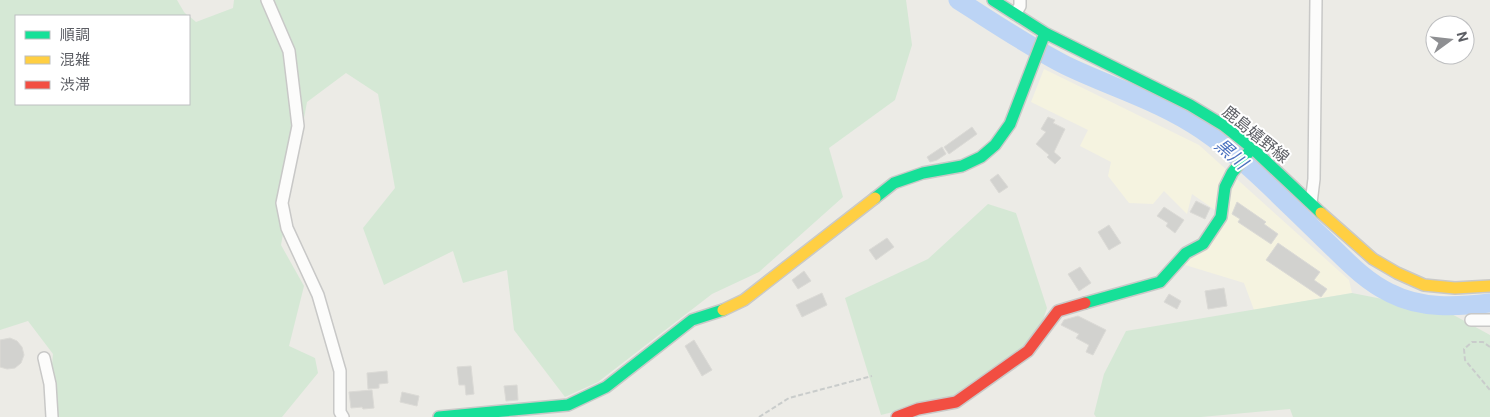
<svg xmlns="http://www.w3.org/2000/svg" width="1490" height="417" font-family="Roboto,'Noto Sans JP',sans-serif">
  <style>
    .commercial { fill: #f5f3e0 }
    .green { fill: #d5e8d5 }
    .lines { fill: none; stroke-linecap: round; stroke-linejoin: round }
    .river { stroke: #bcd4f5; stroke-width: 19 }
    .building { fill: #d2d2cf; stroke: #dbdad6 }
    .street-casing { stroke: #c8c8c7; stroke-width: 14 }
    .fast-casing { stroke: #c9c9c8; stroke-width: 14 }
    .slow-casing { stroke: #c9c9c8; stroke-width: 14 }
    .jam-casing { stroke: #c9c9c8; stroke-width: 14 }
    .path { stroke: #c9cccb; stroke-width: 2; stroke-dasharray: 5 2.5; stroke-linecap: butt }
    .street { stroke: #fcfcfb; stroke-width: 11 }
    .fast { stroke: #16e098; stroke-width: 11 }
    .slow { stroke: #ffcf43; stroke-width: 11 }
    .jam { stroke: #f24e42; stroke-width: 11 }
    .labels { text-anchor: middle; stroke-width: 4; stroke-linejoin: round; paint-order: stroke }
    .street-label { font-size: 16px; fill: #5c5e64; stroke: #fff }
    .water-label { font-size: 18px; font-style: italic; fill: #4a71be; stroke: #fff }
  </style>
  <rect width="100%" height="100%" fill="#ecebe6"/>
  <path class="commercial" d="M1044 69 1199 145 1349 280 1352 293 1254 310 1244 283 1182 264 1225 217 1192 194 1187 214 1164 191 1153 204 1129 203 1108 176 1111 162 1080 146 1088 130 1031 102Z"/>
  <path class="green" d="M0 0H177L184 12 188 16H16V104H189V16L196 22 233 8 234 0H906L912 45 895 100 829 148 843 197 759 272 712 294 598 382 565 397 514 330 507 270 463 283 453 251 384 285 363 228 395 188 378 94 346 73 307 102 281 245 304 286 289 346 315 358 318 373 282 417H47L53 354 28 321 0 330Z
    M988 204 1016 213 1047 308 1041 326 1024 349 957 396 881 415 845 298 928 259Z
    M1352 293 1448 312 1490 335V417H1293L1290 409 1201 417H1096L1094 414 1104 374 1126 331Z"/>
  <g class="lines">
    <path class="river" d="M958 0C993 22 1028 46 1065 65 1110 87 1160 101 1202 130 1246 160 1284 201 1323 238 1344 258 1363 280 1390 293 1421 309 1456 307 1490 303"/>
  </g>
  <path class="building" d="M1048 117 1055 120 1053 123 1065 129 1054 152 1061 158 1055 164 1047 157 1049 155 1036 144 1046 132 1041 129Z
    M972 127 977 134 949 154 944 147Z
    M942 147 946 154 937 160 930 162 927 157Z
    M998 174 1008 187 999 193 990 180Z
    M1196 201 1210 208 1205 219 1190 212Z
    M1237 202 1266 222 1264 224 1278 234 1271 244 1238 222 1240 219 1232 214Z
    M1164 207 1184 220 1175 233 1166 226 1168 223 1157 216Z
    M1109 225 1121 243 1109 250 1098 232Z
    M887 238 894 247 876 260 869 250Z
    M1278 243 1320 272 1314 280 1327 289 1321 297 1266 260Z
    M1080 267 1091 283 1079 291 1068 274Z
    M804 271 811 281 798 289 792 280Z
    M1224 288 1227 306 1208 309 1205 291Z
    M822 293 827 305 802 317 796 305Z
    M1169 294 1181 301 1177 309 1164 302Z
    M1078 316 1106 330 1093 355 1086 352 1089 345 1076 338 1079 334 1061 325 1064 320Z
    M10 338 17 341 22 347 24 355 21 363 15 368 7 369 0 367V340Z
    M694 340 712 370 702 376 685 346Z
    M471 366 474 394 466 395 465 385H459L457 367Z
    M387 371 388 383 379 384V388L368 389 367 373Z
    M517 385 518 400 506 401 504 386Z
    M372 390 374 408 363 409 362 407 351 408 349 392Z
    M402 392 419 396 417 406 400 402Z"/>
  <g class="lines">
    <defs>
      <path id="street" d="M267 0 289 51 298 126 282 203 287 228 318 295 340 371V412L343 417
        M1015 14 1020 6V0
        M1311 203 1314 179 1316 0
        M1471 320H1490
        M44 358 50 384 52 417"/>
      <path id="fast" d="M993 0 1045 33 1190 105 1223 125 1252 148 1321 213
        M875 198 894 183 923 173 962 166 981 157 995 145 1010 124 1045 33
        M1085 303 1160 282 1186 253 1203 244 1221 217 1225 187 1232 173 1252 148
        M439 417 568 405 606 387 692 320 723 310"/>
      <path id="slow" d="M1321 213 1373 259 1397 273 1424 285 1455 288 1490 286
        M723 310 744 300 875 198"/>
      <path id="jam" d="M897 417 918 409 956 402 1028 351 1058 311 1085 303"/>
    </defs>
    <use href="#street" class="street-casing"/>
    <use href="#fast" class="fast-casing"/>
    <use href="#slow" class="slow-casing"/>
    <use href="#jam" class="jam-casing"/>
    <path class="path" d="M1490 347 1483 342H1472L1464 349 1465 360 1490 390
      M759 417 789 398 872 376"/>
    <use href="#street" class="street"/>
    <use href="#fast" class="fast"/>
    <use href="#slow" class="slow"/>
    <use href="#jam" class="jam"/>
  </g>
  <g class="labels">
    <g class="street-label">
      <text transform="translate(1256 134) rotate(39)" y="6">鹿島嬉野線</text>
    </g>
    <g class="water-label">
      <text transform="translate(1231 154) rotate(41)" y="6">黒川</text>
    </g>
  </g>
  <rect x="15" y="15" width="175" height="90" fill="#ffffff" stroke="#bebfc1"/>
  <rect x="25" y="31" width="25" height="8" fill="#16e098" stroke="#bebfc1"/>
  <text x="60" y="40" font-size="15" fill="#5c5e64">順調</text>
  <rect x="25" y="56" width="25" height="8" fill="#ffcf43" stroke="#bebfc1"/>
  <text x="60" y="65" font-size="15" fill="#5c5e64">混雑</text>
  <rect x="25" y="81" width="25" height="8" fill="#f24e42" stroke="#bebfc1"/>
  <text x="60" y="90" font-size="15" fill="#5c5e64">渋滞</text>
  <g transform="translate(1450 40) rotate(75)"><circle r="24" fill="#ffffff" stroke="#bebfc1"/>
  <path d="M0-4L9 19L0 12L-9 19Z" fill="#8e8f92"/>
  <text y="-8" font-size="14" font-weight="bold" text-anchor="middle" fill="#5c5e64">N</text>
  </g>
</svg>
